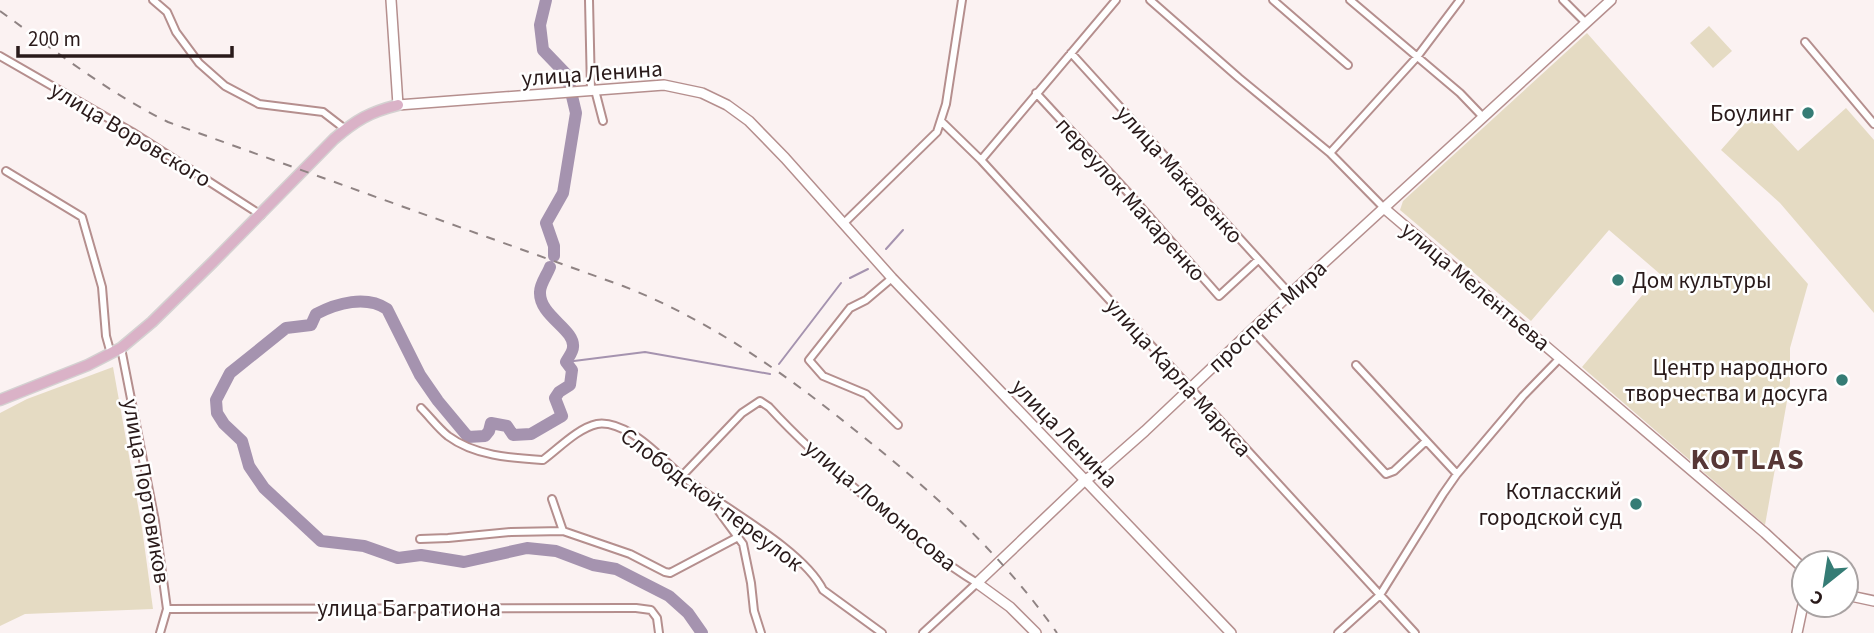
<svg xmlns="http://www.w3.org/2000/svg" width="1874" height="633" font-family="'Source Sans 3',sans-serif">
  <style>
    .green { fill: #e5dbc3 }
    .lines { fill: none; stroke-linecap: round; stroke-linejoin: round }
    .stream { stroke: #a593af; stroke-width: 2 }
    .river { stroke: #a593af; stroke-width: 12 }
    .street-casing { stroke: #b58f8e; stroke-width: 10 }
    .secondary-casing { stroke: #b58f8e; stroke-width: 12 }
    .primary-casing { stroke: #d4d1d1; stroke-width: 13 }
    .street { stroke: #fff; stroke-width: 6 }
    .secondary { stroke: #fff; stroke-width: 9 }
    .primary { stroke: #dab2c7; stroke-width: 10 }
    .rail { stroke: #8f8383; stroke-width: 2; stroke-dasharray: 9 9; stroke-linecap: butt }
    .poi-dot { fill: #357c75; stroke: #fff; stroke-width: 2.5 }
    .labels { text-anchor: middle; stroke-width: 5; stroke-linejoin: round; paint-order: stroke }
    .street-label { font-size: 23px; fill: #291a1a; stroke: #fff }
    .poi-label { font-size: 23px; fill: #291a1a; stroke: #fff; text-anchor: end }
    .district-label { font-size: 30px; font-weight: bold; letter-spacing: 2px; fill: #573736; stroke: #fff }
  </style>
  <rect width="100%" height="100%" fill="#fbf2f2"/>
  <path class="green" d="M1709 26 1732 51 1713 68 1690 43Z
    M1587 33 1808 284 1790 348V384L1765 525 1582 367 1660 274 1609 230 1531 321 1400 210 1403 201Z
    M1758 108 1798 151 1846 108 1874 140V313L1780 203 1721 150Z
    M113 367 142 528 153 609 25 614 0 626V413L27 399Z"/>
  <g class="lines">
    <path class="stream" d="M886 249 903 230
      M850 278 868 269
      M566 362 645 352 770 374
      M779 364 841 283"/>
    <path class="river" d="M546 0 540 25 543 50 567 75 576 113 563 193 546 223 554 246V256
      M550 267C547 275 540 284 540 292 539 316 575 329 573 347 573 352 568 358 566 362L572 370 570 385 559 392 555 398 562 416 531 434 513 435 507 426 491 423 489 431 485 436 468 437 438 401 420 375 387 309C366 295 337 303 316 314L311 325 286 328 230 373 216 400 217 413 224 424 242 441 249 466 264 488 321 541 364 546 398 558 421 555 464 562 527 548 556 551 593 565 616 569 669 596 688 613 702 633"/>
    <defs>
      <path id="street" d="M153 0 167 12 176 32 199 63 225 86 259 104 323 112 345 129
        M589 0 591 90
        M1150 0 1239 78 1330 153 1385 209
        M1273 0 1348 65
        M1350 0 1460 93 1483 117
        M1563 0 1586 23
        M1805 42 1874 124
        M1071 53 1290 294
        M0 56 132 132 261 215
        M595 90 603 121
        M1036 93 1132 197 1219 296 1258 260
        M942 122 981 160 1415 633
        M1330 153 1417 57 1460 0
        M981 160 1116 0
        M6 171 82 217 102 287 106 336 111 354
        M843 224 937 132 946 104 962 0
        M892 278 866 300 850 308 809 360 823 376 866 394 898 425
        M1252 330 1386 474 1394 471 1426 441
        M121 348 155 521 167 609 160 633
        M1356 365 1457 474
        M421 408C430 417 438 428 448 436 475 456 511 458 543 460 558 449 578 428 597 424 609 422 622 428 632 434 651 445 665 462 682 476 720 506 803 549 823 590L882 633
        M682 476 742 413 760 401 769 407C800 441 834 471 869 500 905 530 936 558 977 583L923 633
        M709 498 743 544 751 583 754 611 761 633
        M552 499 563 531
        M420 539 448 538 511 532 563 531 630 554 665 572 670 573 738 537
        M167 609C324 610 480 607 636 608L651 610 657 618 659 633
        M1338 633 1380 595 1443 494 1457 474 1523 396 1560 358"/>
      <path id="secondary" d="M391 0 398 105 664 85 702 93 727 105 749 121 785 158 892 278 1231 633
        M1385 209 1765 533 1804 569
        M1846 595 1874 601
        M1036 633 1010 607 977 583 1084 481 1103 468 1145 431 1290 294 1611 0
        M1797 633 1804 600"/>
      <path id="primary" d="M0 400 88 365 121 348 152 322 213 262 334 139C356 120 370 112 398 105"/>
    </defs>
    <use href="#street" class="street-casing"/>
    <use href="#secondary" class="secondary-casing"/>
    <use href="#primary" class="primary-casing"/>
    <use href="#street" class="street"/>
    <use href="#secondary" class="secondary"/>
    <use href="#primary" class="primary"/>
    <path class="rail" d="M0 11C54 50 107 92 168 122L623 286C710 320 784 373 856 431 932 491 1001 553 1057 633"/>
  </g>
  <g class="poi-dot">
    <circle cx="1808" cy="113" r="7"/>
    <circle cx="1618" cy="280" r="7"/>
    <circle cx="1842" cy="380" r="7"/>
    <circle cx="1636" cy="504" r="7"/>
  </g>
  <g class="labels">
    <g class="street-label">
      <text transform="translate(592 73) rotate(-4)" y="8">улица Ленина</text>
      <text transform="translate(131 134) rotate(31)" y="8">улица Воровского</text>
      <text transform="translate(1180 174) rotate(48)" y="8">улица Макаренко</text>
      <text transform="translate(1131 199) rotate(48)" y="8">переулок Макаренко</text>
      <text transform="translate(1476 286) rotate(40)" y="8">улица Мелентьева</text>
      <text transform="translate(1267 316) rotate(-43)" y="8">проспект Мира</text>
      <text transform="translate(1179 377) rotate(48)" y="8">улица Карла Маркса</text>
      <text transform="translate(1065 433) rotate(46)" y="8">улица Ленина</text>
      <text transform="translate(147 491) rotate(80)" y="8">улица Портовиков</text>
      <text transform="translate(712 499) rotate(37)" y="8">Слободской переулок</text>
      <text transform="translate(881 505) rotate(40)" y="8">улица Ломоносова</text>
      <text x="409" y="616">улица Багратиона</text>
    </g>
    <g class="poi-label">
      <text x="1794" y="121">Боулинг</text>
      <text x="1632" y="288" text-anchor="start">Дом культуры</text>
      <text x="1828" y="375">Центр народного<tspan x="1828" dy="26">творчества и досуга</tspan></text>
      <text x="1622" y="499">Котласский<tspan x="1622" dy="26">городской суд</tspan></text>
    </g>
    <g class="district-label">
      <text x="1748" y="469">KOTLAS</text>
    </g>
  </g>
  <g transform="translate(1825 584) rotate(210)"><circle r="33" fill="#ffffff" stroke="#a9a3a3" stroke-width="2"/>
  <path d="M0-5L12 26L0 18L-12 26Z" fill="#357c75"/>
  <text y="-10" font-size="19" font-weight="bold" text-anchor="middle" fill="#291a1a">С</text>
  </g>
  <path d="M18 46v10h214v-10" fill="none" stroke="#291a1a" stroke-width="3.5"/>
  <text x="28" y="46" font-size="21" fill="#291a1a" stroke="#ffffff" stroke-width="5" paint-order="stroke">200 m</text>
</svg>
